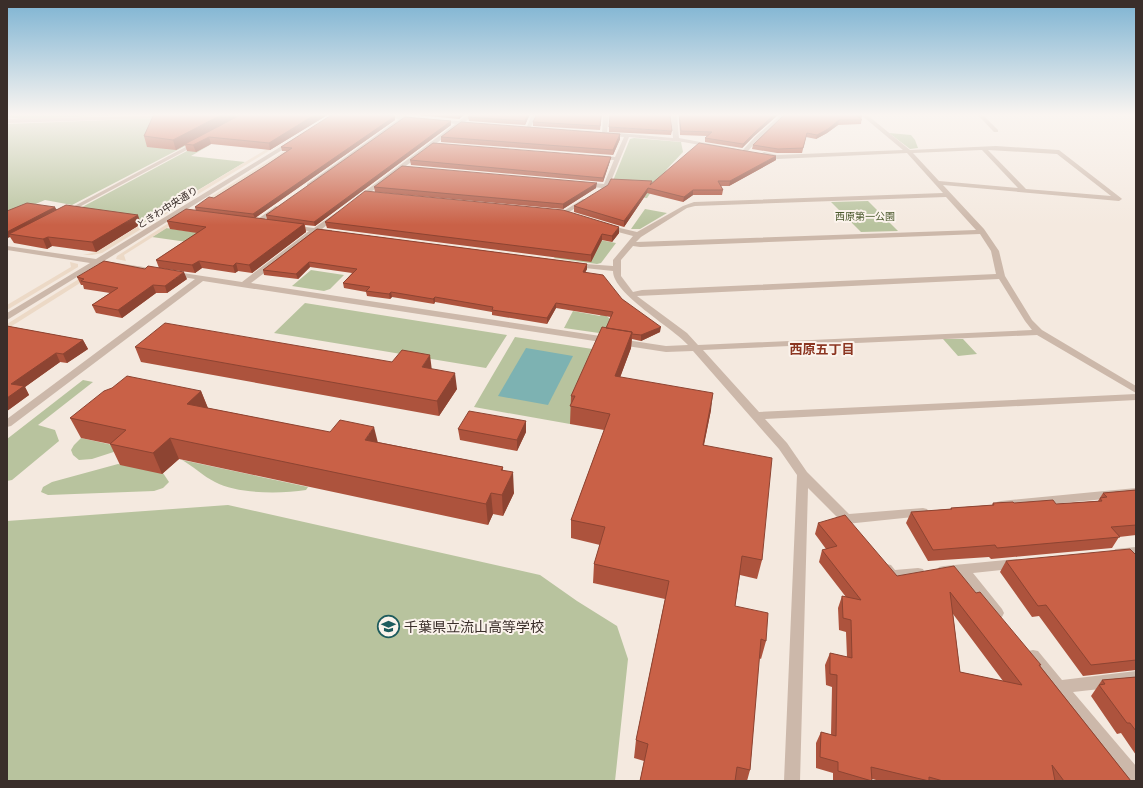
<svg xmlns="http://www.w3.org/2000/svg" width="1143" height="788" font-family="Cabin,'Noto Sans JP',sans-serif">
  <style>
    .green { fill: #b8c39e }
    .plaza { fill: #ecd9c6 }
    .water { fill: #7db2b2 }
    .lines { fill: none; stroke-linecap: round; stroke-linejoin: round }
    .minor { fill: #ccb8aa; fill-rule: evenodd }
    .wall { fill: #ad533d; fill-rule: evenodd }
    .shaded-wall { fill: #8d4432 }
    .building { fill: #c96147; stroke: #8d4432; fill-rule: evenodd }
    .labels { text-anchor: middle; stroke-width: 4; stroke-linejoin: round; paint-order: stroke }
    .far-street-label { font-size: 10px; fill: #3a2e2a; stroke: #fbf3ec }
    .far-park-label { font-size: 10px; fill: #4a592d; stroke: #fbf3ec }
    .neighbourhood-label { font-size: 13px; font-weight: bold; fill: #8b3520; stroke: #fbf3ec }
    .near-poi-label { font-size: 14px; fill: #3a2e2a; stroke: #fbf3ec; text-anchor: start }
  </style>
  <rect width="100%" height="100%" fill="#f4e9df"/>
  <path class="green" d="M7 114H163L22 119 7 117Z
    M238 115 239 118 72 205 45 200 7 216V124Z
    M889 133 911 135 915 140 918 148 910 149Z
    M634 138 681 142 683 152 667 169 647 198 616 195 610 188 630 139Z
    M200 144 210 145 191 156 245 162 143 223 71 213Z
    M868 201 898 231 861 232 831 202Z
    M645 209 667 213 640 229H631Z
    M166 228 200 233 194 243 152 237Z
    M584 237 616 243 601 263 597 264 554 258 559 251Z
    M311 270 344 275 330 289 324 291 292 286Z
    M607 302 604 314 634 338 564 328 573 311 600 316Z
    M305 303 507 335 486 368 274 333Z
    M515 337 599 350 570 424 474 407Z
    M943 339H963L977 354 958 356Z
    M83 380 93 382 38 425 55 430 59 441 12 480 7 481V439Z
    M81 438 126 448 92 459 79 460 73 455 71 450 74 445Z
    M182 460 308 487 306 490C280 494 237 494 215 482 203 476 193 466 182 460Z
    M118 464 163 473 169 482 163 488 154 491 48 495 41 492 43 487 52 482Z
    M228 505 540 575 577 601 617 626 628 659 615 781H7V521Z"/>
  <path class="plaza" d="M325 114H329L102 253 92 255H83L96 252Z
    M346 115 197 211 194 209 196 206 339 117Z
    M175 219 178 221 124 255 126 261 116 259 117 256Z
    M70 262 78 264V267L7 310V305L71 267Z
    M90 272 96 273 7 329V324Z"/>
  <path class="water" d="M526 348 573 356 548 405 498 396Z"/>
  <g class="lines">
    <path class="minor" d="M366 114 405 115 419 119 416 121 405 119 311 186H307V184L399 119Z
      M468 114H474L465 122 474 123V125H461L360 200H356V198L455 124 435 121 436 120 459 121Z
      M532 114H537L530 129H526Z
      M603 114H609L607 132 673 138 671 114H677L679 138 737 149 734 151 683 142 629 137 609 186 605 191H601L600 190 602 188 584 186 581 184 584 182 604 184 614 160 598 159 595 157 598 155 615 157 624 137 602 135Z
      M782 114H787L759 139 747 152H743V150L755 137Z
      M860 114H866L910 150 996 146 1059 150 1121 198 1122 199 1119 201 943 185 984 229 999 251 1005 276 1032 320 1042 330 1136 386V393L1037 335 703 350 759 412 1136 394V400L765 419 787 443 807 472 849 514 923 508 927 509 929 512 927 515 923 516 846 524 842 522 808 488 800 781H784L797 475 779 449 693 351 666 352 203 281 11 426 7 427V419L195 279 98 264 7 320V313L90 263 7 250V246L96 259 290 141 295 142 104 261 242 282 309 231 289 229V225L314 228 337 212 339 213V215L322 229 332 230V234L317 233 251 283 666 346 688 345C672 327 613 294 613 271L575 267 571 265 572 263 613 266V260L633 236 603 228V224L637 232 683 206 694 202 943 193 907 153 777 159 761 154 764 152 777 155 903 150ZM982 150 1018 188 939 181 913 153ZM988 150 1057 154 1111 196 1026 189ZM946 197 976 230 636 242 641 237 687 208 695 206ZM980 234 991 251 996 274 642 290 633 292 621 276V260L633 246 640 247ZM999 279 1025 321 1032 330 698 345 687 333 637 296Z
      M977 114H982L998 130V132H994Z
      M169 115V117L167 118 7 123V119Z
      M195 142 200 143 68 213 63 212Z
      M583 199 588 200 566 214H562V212Z
      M276 206 279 208 278 209 259 223H255V221Z
      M1136 488V496L1001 509 997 508 995 505 997 502 1001 501Z
      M1136 547V557L1119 558 1115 557 1113 553 1115 549Z
      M1016 559 1021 560 1022 564 1021 568 973 573 1002 609 1004 613 1002 617 997 619 992 617 959 575 944 576 939 575 937 571 939 567 944 566Z
      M886 564 891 565 895 570 918 568 923 569 925 573 923 577C916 579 893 583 887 580 884 577 881 572 880 569L881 565Z
      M1033 650 1038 651 1062 680 1136 671V685L1073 692 1136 766V781H1127L1028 661 1026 656 1028 651Z"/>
  </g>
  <path class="wall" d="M154 114H236V117L329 114 270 150 211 144 196 152 187 151 185 145 176 150 147 147 144 136Z
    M407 114H465L459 119Z
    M471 114H530L525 125 469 121 468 117Z
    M537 114H602L600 130 533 126V122Z
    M679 114H779L754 136 742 148 705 142V138L707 136 680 135Z
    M785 114 862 115 861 124 838 125 827 133 816 139 806 137 802 153H777L752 149 753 145Z
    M395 116V120L255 218 267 220 266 215 451 121V125L315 226 305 225 306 232 252 273 238 271 235 273 202 268 195 273 159 268 156 260 197 233 170 229 167 221 196 211 195 207 214 198 265 166 287 151H282L281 147Z
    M609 127 672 131 671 135 609 132Z
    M441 137 620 139 613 155 441 142Z
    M410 160 610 161 603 182 411 165Z
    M776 160 729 186H721L723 190 722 195H693L683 202 647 193 624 227 574 212V206L652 183Z
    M374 187 596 188 563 209 375 192Z
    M56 209 141 224 96 252 52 246 47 249 14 243 10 237 7 238V211Z
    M325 222 619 233 612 242 602 240 591 262 327 228Z
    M317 229 587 264V269L585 272 622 299 660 332 641 341 632 339 631 348 620 377 711 410 704 445 762 560 757 579 740 575 735 606 766 641 761 659 759 658 750 770 747 781H640L644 761 634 758 636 740 665 599 593 583 594 564 600 545 571 538V520L604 430 570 424 571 396 606 328 611 317 556 308 547 324 492 315V312L435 302 434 304 392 297 390 299 367 296 366 292 344 288 343 283 352 273 310 267 298 279 264 275 263 270Z
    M77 277 187 279 167 293H156L122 318 96 313 92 305 110 293 84 289 83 285H81Z
    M7 326 83 340 88 349 67 363 60 362 25 387 29 395 7 411Z
    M135 347 432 369 457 389 439 416 141 362Z
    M112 388 201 391 208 408 503 467V471L514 493 503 516 493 514 488 525 179 459 162 474 120 465 110 444 81 438 70 418Z
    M526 421V432L517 451 460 440 458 429Z
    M1136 490V535L1119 537 1112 548 991 559 989 557 928 561 906 523 911 512 950 509 951 508 992 505 993 503 1056 504 1098 501 1103 493Z
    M818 523 897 576 976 593 1040 666 1131 781H880L872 779V781H833V773L816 768V743L821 732 831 735 832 687 826 685 825 665 830 653 847 657 846 632 839 630 838 608 842 596 846 597 819 562 822 550 826 549 815 534ZM953 614 1003 681 960 672Z
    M1136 555V670L1083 676 1039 616 1032 617 1000 572 1006 561Z
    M1136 677V755L1121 733 1117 734 1091 696 1102 680Z"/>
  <path class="shaded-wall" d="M223 114H236L237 118 185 144V145L176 150 173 140Z
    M316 114H329L270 150 269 143Z
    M460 114H465L459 119 458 115Z
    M528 114H530L525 125V121Z
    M775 114H779L754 136 742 148 743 144 755 132Z
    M395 116V120L255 218 253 214Z
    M839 120 838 125 827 133 816 139 817 135Z
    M451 121V125L315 226 314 222Z
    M620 134V139L613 155V150Z
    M209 137 211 144 196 152 193 145Z
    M776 156V160L729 186 730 181Z
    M611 157 610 161 603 182V178Z
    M597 183 596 188 563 209V204Z
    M648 188 647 193 624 227V221Z
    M693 190V195L683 202 684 197Z
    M55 207 58 212 9 234 10 237 7 238V232Z
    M138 215 141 224 96 252 92 242Z
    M304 224 306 232 252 273 249 265Z
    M619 227V233L612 242V236Z
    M602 234V240L591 262V255Z
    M48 237 52 246 47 249 43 239Z
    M199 261 202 268 195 273 192 265Z
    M309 262 310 267 298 279 296 274Z
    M236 263 238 271 235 273 233 266Z
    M587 264V269L583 277V272Z
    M184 272 187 279 167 293 165 286Z
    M153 285 156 293 122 318 118 310Z
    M391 292 392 297 390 299 389 294Z
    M435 297V302L434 304 433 299Z
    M556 303V308L547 324V318Z
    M661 327 660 332 641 341V335Z
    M632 332 631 348 614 394 615 376Z
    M83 340 88 349 67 363 63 354Z
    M56 353 60 362 25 387 29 395 7 411V398L11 384Z
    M430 355 432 371 422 367Z
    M455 373 457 389 439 416 437 401Z
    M201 391 209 411 187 404Z
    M713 393 711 410 700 463 703 445Z
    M526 421V432L517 451V440Z
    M374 427 379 447 365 440Z
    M170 438 179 459 162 474 153 453Z
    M513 472 514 493 503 516 502 495Z
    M491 493 493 514 488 525 486 504Z"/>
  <path class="building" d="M154 114H223L173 140 144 136Z
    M242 114H316L269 143 209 137 193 145 185 144Z
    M333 114H373L395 116 253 214 195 207 209 197 214 198 265 166 292 148 281 147Z
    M447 114H460L458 115Z
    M471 114H528L525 121 468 117Z
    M537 114H601L600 126 533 122Z
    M610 114H670L672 131 609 127Z
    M679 114H775L755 132 743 144 705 138 712 132 681 131Z
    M785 114H862V115H856L862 120H839L828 129 817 135 807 133 803 148 778 149 753 145Z
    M405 117 451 121 314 222 266 215Z
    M461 122 620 134 613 150 441 137Z
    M433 143 611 157 603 178 410 160Z
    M699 143 776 156 730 181H718L723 190H693L684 197 648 188 624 221 574 206 608 185 611 179 652 181 650 185Z
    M402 166 597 183 563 204 374 187Z
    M365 191 563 210 619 227 612 236 602 234 591 255 325 222Z
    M27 203 55 207 7 232V211Z
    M66 205 138 215 92 242 48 237 43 239 9 234Z
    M186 209 304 224 249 265 236 263 233 266 199 261 192 265 156 260 206 227 167 221Z
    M317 229 587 264 583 272 603 275 622 299 661 327 641 335 632 334V332L606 328 613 312 556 303 547 318 492 310 493 307 435 297 433 299 391 292 389 294 366 291 370 287 343 283 357 269 309 262 296 274 263 270Z
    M104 261 145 269 148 266 184 272 165 286 153 285 118 310 92 305 118 288 81 281 84 279 77 277Z
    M165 323 392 362 402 350 430 355 422 367 455 373 437 401 135 347Z
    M7 326 83 340 63 354 56 353 11 384 24 386 7 398Z
    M602 327 632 332 615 376 713 393 703 445 772 458 762 560 742 556 735 606 768 613 766 641 761 639 750 770 737 767 735 781H640L648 744 636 740 669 581 594 564 605 527 571 520 610 414 570 406 575 396H571Z
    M127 376 201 391 187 404 330 432 340 420 374 427 365 440 503 467 501 470 513 472 502 495 491 493 486 504 170 438 153 453 110 444 126 430 70 418 104 391 112 388Z
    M469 411 526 421 517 440 458 429Z
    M1136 490V525L1111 527 1120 537 997 548 995 545 933 550 911 512 952 509 951 508 994 505 993 503 1013 502 1014 503 1053 500 1056 504 1102 501 1100 498 1107 497 1103 493Z
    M845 515 897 576 954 566 976 593 980 592 1041 665H1039L1131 781H1064L1052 765 1055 781H943L929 777V781L871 767 872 781 838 771V762L820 757 821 732 836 736 837 675 830 674V653L852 658 851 620 843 618 842 596 861 600 822 550 837 546 818 523ZM950 592 1022 685 960 672Z
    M1130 549 1136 555V660L1091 665 1046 605 1038 606 1006 561Z
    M1136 677V731L1130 723H1127L1099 685 1105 684 1102 680Z"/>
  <linearGradient id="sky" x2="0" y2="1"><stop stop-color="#7db3d2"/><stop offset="0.51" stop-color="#faf5f1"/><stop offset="1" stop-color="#faf5f1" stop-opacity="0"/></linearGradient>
  <rect width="1143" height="225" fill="url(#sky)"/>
  <defs>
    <symbol id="school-ring" viewBox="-11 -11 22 22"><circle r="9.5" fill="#fbf3ec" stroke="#1e5b5d" stroke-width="1.5"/><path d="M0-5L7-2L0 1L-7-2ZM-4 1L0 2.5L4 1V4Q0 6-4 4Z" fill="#1e5b5d"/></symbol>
  </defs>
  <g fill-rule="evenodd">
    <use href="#school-ring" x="376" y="614" width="25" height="25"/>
  </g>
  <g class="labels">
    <g class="far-street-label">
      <text transform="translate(167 207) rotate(-32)" y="4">ときわ中央通り</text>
    </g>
    <g class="far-park-label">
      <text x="865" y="220">西原第一公園</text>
    </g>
    <g class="neighbourhood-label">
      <text x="822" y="354">西原五丁目</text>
    </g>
    <g class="near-poi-label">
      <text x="404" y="632">千葉県立流山高等学校</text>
    </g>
  </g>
  <rect width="1143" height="788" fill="none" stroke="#3a2e2a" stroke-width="16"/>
</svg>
